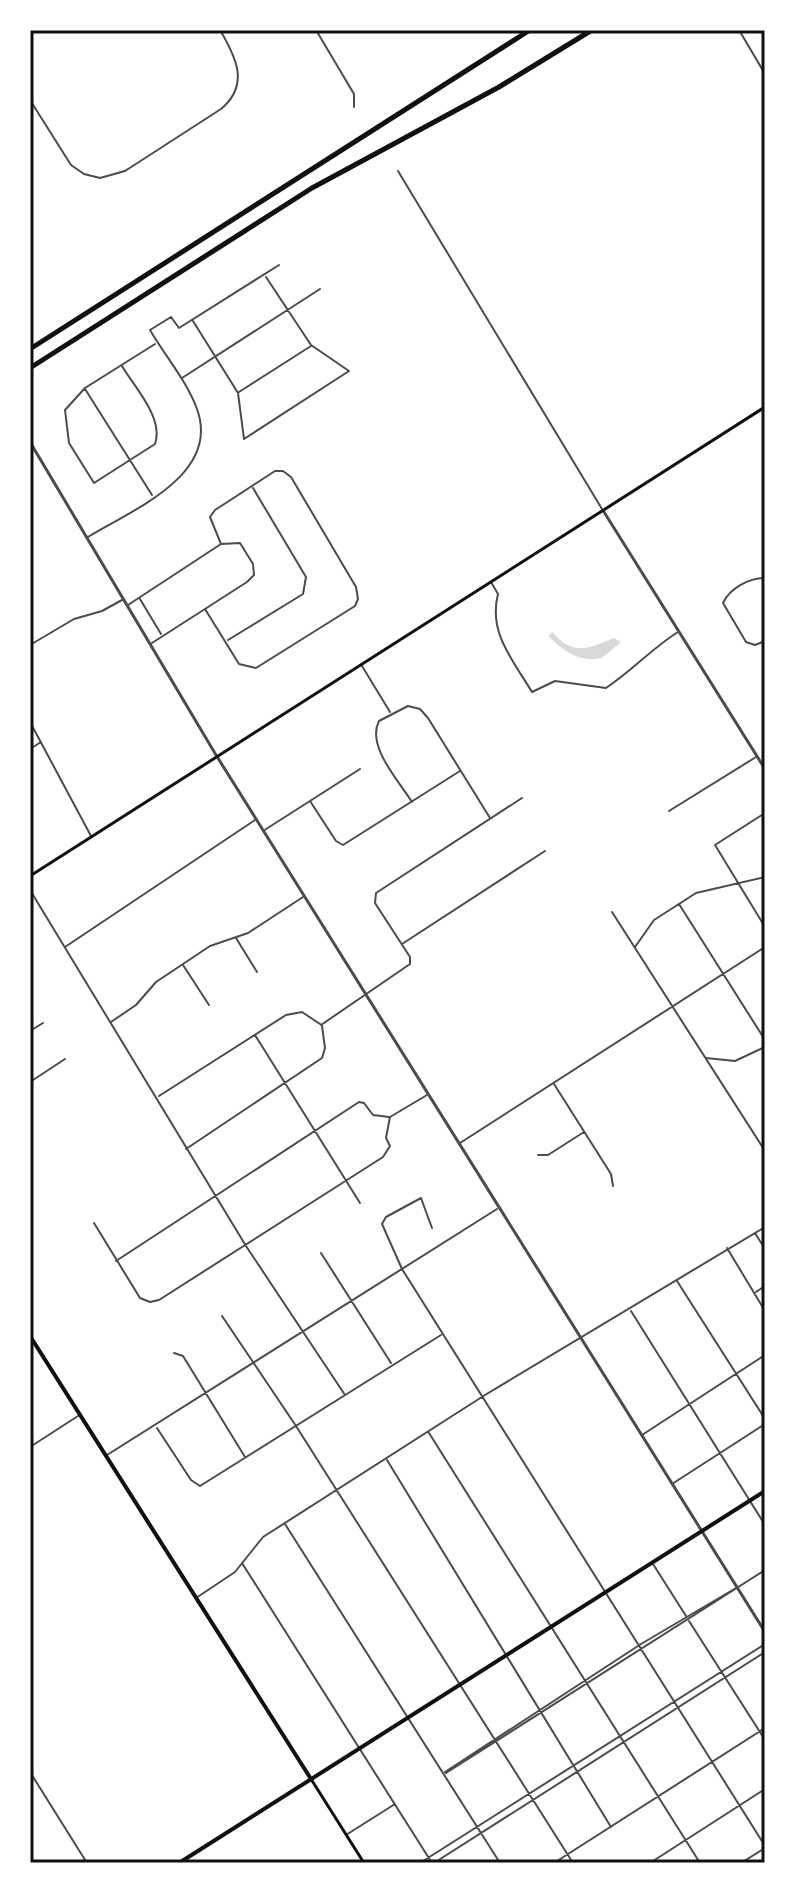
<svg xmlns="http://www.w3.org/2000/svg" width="795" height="1893" font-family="'Crimson Pro',serif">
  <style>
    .water { fill: #d9d9d9 }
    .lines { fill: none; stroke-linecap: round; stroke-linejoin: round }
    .minor { stroke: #4c4c4c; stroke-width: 2 }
    .tertiary { stroke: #4c4c4c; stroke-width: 3 }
    .secondary { stroke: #111; stroke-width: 3 }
    .primary { stroke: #111; stroke-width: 4 }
    .motorway { stroke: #111; stroke-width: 5 }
    .neatline { fill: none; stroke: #111; stroke-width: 3 }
  </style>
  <rect width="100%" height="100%" fill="#fff"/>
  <path class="water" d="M552 632C574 657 589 648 614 638L621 642 602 658C579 663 564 651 548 636Z"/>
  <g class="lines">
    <path class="minor" d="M316 30 354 94V107
      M739 30 765 74
      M30 100 71 165 84 174 100 178 125 171 221 109C250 85 236 57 220 30
      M398 171 602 509
      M193 321 238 393 244 439 349 371 311 345 266 277
      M122 366C135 388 164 418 155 444L94 483 69 443 65 410 85 388 155 344
      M182 378 320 289
      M85 389 152 495
      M239 392 311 346
      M88 537C132 510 221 475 197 409 187 381 165 356 150 330L171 317 179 328 279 265
      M765 578C749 578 730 588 723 603L746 642 755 645 765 641
      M491 582 498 594C488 633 513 660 532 692L555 681 606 688C632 671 651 649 678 632
      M140 599 161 634
      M128 605 221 544 240 543 253 564 254 575 247 582 152 643
      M205 609 239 664 256 668 355 606 358 599 356 587 291 477 283 471H275L215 510 210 517 221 544
      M228 640 303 594 306 577 253 488
      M30 645 74 619 102 611 122 600
      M362 666 390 712
      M30 722 91 836
      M30 749 41 742
      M310 801 336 841 343 845 460 771
      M412 802C399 781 366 746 379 721L408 706 420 709 428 718 490 818
      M669 811 756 757
      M765 813 715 845 765 927
      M263 831 360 769
      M30 890 246 1246 345 1395
      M679 904 765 1040
      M612 912 765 1151
      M236 938 257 972
      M402 944 545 851
      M65 947 255 820
      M635 947 654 920 696 893 765 877
      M183 965 209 1005
      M111 1022 136 1005 156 982 210 946 248 933 303 897
      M321 1025 410 964V957L375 903 376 893 522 798
      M30 1031 43 1023
      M255 1035 360 1203
      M706 1058 735 1061 765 1047
      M30 1082 65 1059
      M554 1084 611 1174 613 1186
      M159 1096 286 1015 302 1012 320 1024
      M390 1117 427 1095
      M460 1143 765 947
      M186 1149 322 1058 325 1048 322 1026
      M538 1155H548L584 1132
      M94 1223 140 1298 150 1302 159 1300 383 1157 390 1146 386 1138 390 1117
      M432 1228 421 1198 386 1217 382 1224 402 1269 765 1846
      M755 1233 765 1249
      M727 1248 765 1311
      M321 1253 391 1363
      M116 1261 359 1102 364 1103 373 1115 389 1117
      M677 1281 765 1419
      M756 1292 765 1286
      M631 1311 765 1525
      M222 1316 296 1426 573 1863
      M174 1353 183 1356 245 1457
      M157 1428 191 1480 200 1486 441 1335
      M429 1433 700 1863
      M642 1435 765 1355
      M30 1447 78 1416
      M107 1455 497 1209
      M387 1460 611 1827
      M672 1484 765 1424
      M285 1524 500 1863
      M242 1563 432 1863
      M653 1564 686 1616
      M196 1598 235 1572 263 1537 485 1395 765 1227
      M689 1621 765 1740
      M30 1772 87 1863
      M445 1772 641 1644 736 1588
      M446 1773 765 1570
      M346 1835 395 1804
      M420 1863 765 1644
      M434 1863 765 1652
      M554 1863 765 1728
      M650 1863 765 1789
      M741 1863 765 1848"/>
    <path class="tertiary" d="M30 442 216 755 765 1632
      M604 512 765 769"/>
    <path class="secondary" d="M30 876 765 407
      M311 1779 364 1863"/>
    <path class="primary" d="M30 1336 311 1779
      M179 1863 765 1491"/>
    <path class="motorway" d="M30 349 530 30
      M30 368 312 188 499 87 592 30"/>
  </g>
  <rect width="795" height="1893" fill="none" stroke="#ffffff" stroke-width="64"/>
  <rect x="32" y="32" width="731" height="1829" class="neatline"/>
</svg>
